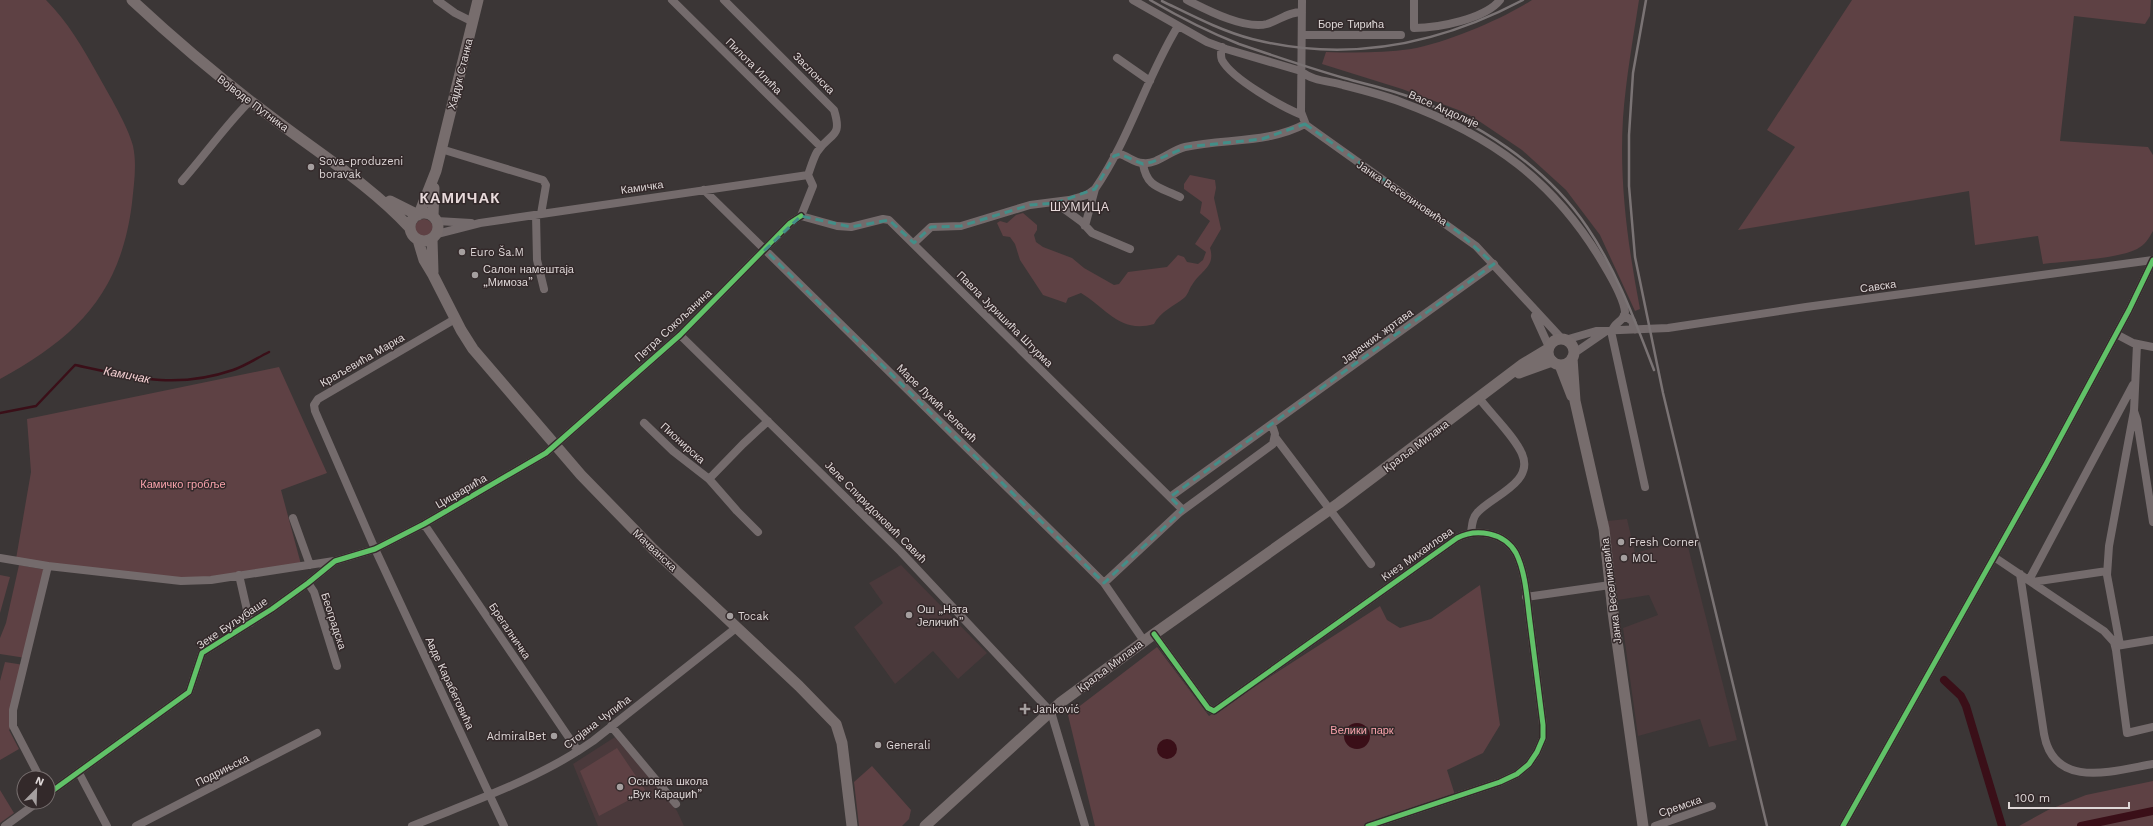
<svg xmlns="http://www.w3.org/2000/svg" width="2153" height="826" font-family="'Work Sans',sans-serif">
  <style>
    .built { fill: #4a393b }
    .green { fill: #5e4144 }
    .water { fill: #3a0f18 }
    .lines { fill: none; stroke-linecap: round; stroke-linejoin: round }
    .stream { stroke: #3a0f18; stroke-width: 2.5 }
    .canal { stroke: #3a0f18; stroke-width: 8 }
    .street { stroke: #746b6c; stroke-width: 8 }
    .secondary { stroke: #776d6d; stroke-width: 11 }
    .rail { stroke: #7a7374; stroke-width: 2.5 }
    .cycleway-casing { stroke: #33292a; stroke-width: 8 }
    .cycleway { stroke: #61c268; stroke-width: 5 }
    .marked { fill: none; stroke: #438e88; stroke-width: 3; stroke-dasharray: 8 5; stroke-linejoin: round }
    .poi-dot { fill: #a59f9f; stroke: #33292a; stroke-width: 1.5 }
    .labels { text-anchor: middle; stroke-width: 3; stroke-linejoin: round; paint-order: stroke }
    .street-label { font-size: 11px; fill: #ded7d7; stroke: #33292a }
    .poi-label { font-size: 11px; fill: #ded7d7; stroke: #33292a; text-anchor: start }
    .park-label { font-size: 11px; fill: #f8a2ab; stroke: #33292a }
    .neighbourhood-label { font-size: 12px; letter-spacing: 1px; fill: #e8dadb; stroke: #33292a }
    .water-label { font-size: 12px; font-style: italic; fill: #f5d0d3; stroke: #33292a }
    .district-label { font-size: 15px; font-weight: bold; letter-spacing: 1px; fill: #e8dadb; stroke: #33292a }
  </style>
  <rect width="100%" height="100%" fill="#3b3636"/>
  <path class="built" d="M1627 519 1635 553 1686 539 1737 740 1709 747 1700 719 1638 736 1623 628 1658 615 1649 595 1618 600 1607 521Z
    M901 565 987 653 958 679 933 651 895 684 854 627 883 603 869 583Z
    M615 737 677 811 684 826H598L573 764Z"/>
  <path class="green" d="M0 0H46C68 22 83 48 98 75 108 93 128 126 133 146 137 164 134 184 132 203 121 293 77 337 0 379Z
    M1532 0H1639C1633 39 1626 78 1623 118 1619 183 1628 246 1640 309L1635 311 1600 235 1566 190 1522 150 1473 117 1461 111 1402 89 1322 64 1326 52C1354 53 1382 53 1411 49 1448 42 1500 20 1532 0Z
    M1852 0H2151L2150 16 2145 24 2074 16 2060 141 2148 147 2153 155V231C2149 238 2145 245 2137 249 2118 259 2066 261 2043 264L2038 236 1975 245 1969 191 1738 230 1795 147 1767 130Z
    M1190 175 1215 180 1216 188 1214 198 1221 229 1210 248C1216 267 1200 271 1192 285 1189 289 1188 295 1184 298 1174 306 1160 312 1154 324 1120 334 1106 308 1081 293L1068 298 1066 303 1043 295 1020 260 1015 244 1010 237 1003 236 997 223 1000 221 1007 223 1016 215 1023 213 1037 225V230L1034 235 1036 242 1043 247 1072 258 1084 268 1114 285 1119 284 1128 272 1167 267 1178 255 1184 257 1187 262 1198 264 1203 260 1206 252 1195 244 1210 221 1200 213 1202 202 1184 189V184Z
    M415 228a9 9 0 1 1 18 0a9 9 0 1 1-18 0Z
    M279 367 327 473 281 490 302 568 185 579 16 559 31 472 27 419Z
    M19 565 47 570 26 658 0 654V638L6 623Z
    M0 575 10 577 0 613Z
    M1480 585 1500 725 1483 753 1447 770 1455 795 1371 826H1095L1068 715 1157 647 1209 716 1380 606 1387 620 1400 628 1431 619Z
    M5 662 24 665 13 726 9 730 19 749 0 760V681Z
    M617 748 646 791 599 816 580 771Z
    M872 766 911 810 909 819 902 826H859L854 782Z
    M2153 781V826H2019L2048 810 2086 795Z
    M0 790 14 813 0 823Z"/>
  <path class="water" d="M1344 736a13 13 0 1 1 26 0a13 13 0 1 1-26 0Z
    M1157 749a10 10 0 1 1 20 0a10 10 0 1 1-20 0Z"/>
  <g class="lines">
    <path class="stream" d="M0 413 36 406 75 365C131 377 175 390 233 370 245 366 257 358 269 352"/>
    <path class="canal" d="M1944 680 1961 696 1966 706 2002 826
      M2081 826 2153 811"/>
    <path class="street" d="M437 0 455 13 473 22
      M672 0 821 147
      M724 0 834 110C843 139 830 132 817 152 813 159 811 167 808 175
      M1133 0 1207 42 1226 49 1301 71C1312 81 1329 81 1343 85 1363 90 1383 95 1401 102 1491 135 1555 181 1604 265 1610 275 1624 300 1625 312 1625 321 1614 322 1612 331
      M1187 0C1207 10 1245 30 1267 24 1280 20 1288 12 1302 12
      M1302 0 1301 112 1306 125 1476 246 1562 339
      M1414 0V28C1438 28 1485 19 1500 0
      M1302 35H1401
      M1222 47C1221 52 1220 55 1222 60 1232 79 1282 107 1302 115
      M1117 58 1150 81
      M441 149 543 180 546 185 541 214
      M1114 156 1120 154C1128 156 1134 163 1143 163 1157 165 1171 150 1185 147 1226 138 1267 144 1305 124
      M1143 164C1147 188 1160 187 1180 197
      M182 181C205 155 225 126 250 101
      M704 190 1083 562 1104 583 1144 641
      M1056 203 1082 222 1092 233 1130 249
      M536 215 537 260 544 289
      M801 216 837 226 851 227 883 219 889 220 1183 510
      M801 216 813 186 808 175
      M437 221 471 223
      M1085 226 1095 189
      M437 234 480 223 808 175
      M914 243 931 227 961 226 1030 205 1069 200 1087 195 1095 189C1130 138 1146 78 1178 26
      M1624 315 1632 321 1635 330
      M1535 316 1549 347
      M455 319 318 399 314 405 315 411 375 549 504 826
      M1611 331 1645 487
      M2116 334 2133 343 2153 347
      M680 335 901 552 1051 712 1085 826
      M1565 340 1596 331 1668 328 1806 307 2153 260
      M1573 354 1605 332
      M2134 411 2137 420 2153 522
      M644 423 673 451 709 479 737 511 758 532
      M1275 437 1371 564
      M709 479 743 444 768 421
      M1170 497 1494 264
      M293 518 310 565
      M424 524 578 751
      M1471 533C1472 526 1472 518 1477 513 1490 497 1535 483 1522 454 1515 437 1491 414 1479 398
      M1994 557 2104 631 2114 642 2116 650 2127 733 2153 727
      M0 558 48 566 181 581 211 580 334 561
      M2020 574 2044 734C2054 790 2113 771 2153 764
      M239 575 250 623
      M2029 580 2133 385
      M2032 582 2107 571
      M308 583 314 592 337 666
      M1104 583 1179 513 1273 444 1275 434 1272 425
      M1526 597 1610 585
      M1154 634 1208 708 1214 711 1457 538C1476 528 1504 532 1516 553 1526 573 1527 600 1530 622 1534 656 1539 691 1543 725V738L1537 752 1529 764 1517 774 1500 782 1368 826
      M2120 645 2107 575 2109 546 2134 411 2137 344
      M2116 646 2153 640
      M611 726 676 804
      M79 773 107 826
      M40 778 13 726V710L48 566
      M48 794 189 692 202 653 272 609 308 583 335 561 375 549 424 524 546 453 680 335 790 223 801 216
      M5 826 38 802
      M136 826 317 733
      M412 826C473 801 539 779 593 741L736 628
      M1655 826 1712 806
      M1843 826 2046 464 2129 310 2153 260"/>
    <path class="secondary" d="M132 0C179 44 227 84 278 122 323 156 371 186 410 228
      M390 201 418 215
      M410 227a14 14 0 1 1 28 0a14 14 0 1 1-28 0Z
      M419 214 436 171 478 0
      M433 216 434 188
      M432 239 433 272
      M418 240 424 260 433 275 461 330 473 349 581 475 653 549 799 686 836 724 842 743 852 826
      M1548 352a13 13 0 1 1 26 0a13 13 0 1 1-26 0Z
      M1572 358 1575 401 1604 529 1613 612 1643 826
      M1560 365 1572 396
      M1519 373 1552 361
      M925 826 1060 703 1154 634 1339 503 1523 364 1548 349"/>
    <path class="rail" d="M1150 0C1179 17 1208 32 1239 44 1274 56 1309 68 1344 78 1365 84 1387 89 1407 96 1476 121 1545 165 1587 227 1617 271 1635 321 1654 370
      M1646 0 1633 73 1629 135V186L1635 257 1663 393 1767 826
      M1162 1C1191 15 1221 31 1252 39 1347 63 1438 45 1523 0"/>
    <defs>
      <path id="cycleway" d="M1154 634 1208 708 1214 711 1457 538C1476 528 1504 532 1516 553 1526 573 1527 600 1530 622 1534 656 1539 691 1543 725V738L1537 752 1529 764 1517 774 1500 782 1368 826
        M48 794 189 692 202 653 272 609 308 583 335 561 375 549 424 524 546 453 680 335 790 223 801 216
        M1843 826 2046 464 2129 310 2153 260"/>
    </defs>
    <use href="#cycleway" class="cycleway-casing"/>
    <use href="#cycleway" class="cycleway"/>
  </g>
  <path class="marked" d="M1305 124 1457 231 1494 264 1170 497 1183 510 1104 583 765 250 801 216 851 227 889 220 914 243 931 227 961 226 1030 205 1056 203 1095 189 1114 156 1120 154 1143 164 1152 162 1186 147 1262 139Z"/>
  <g class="poi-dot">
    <circle cx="311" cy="167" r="4"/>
    <circle cx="462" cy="252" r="4"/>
    <circle cx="475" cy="275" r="4"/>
    <circle cx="1621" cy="542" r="4"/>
    <circle cx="1624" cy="558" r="4"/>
    <circle cx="909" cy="615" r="4"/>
    <circle cx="730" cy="616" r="4"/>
    <path d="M1023 703h4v4h4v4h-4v4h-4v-4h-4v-4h4z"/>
    <circle cx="554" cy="736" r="4"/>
    <circle cx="878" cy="745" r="4"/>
    <circle cx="620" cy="787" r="4"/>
  </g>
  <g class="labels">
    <g class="street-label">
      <text x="1351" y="28">Боре Тирића</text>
      <text transform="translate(754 66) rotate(45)" y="4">Пилота Илића</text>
      <text transform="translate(814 73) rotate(45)" y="4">Заслонска</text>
      <text transform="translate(460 74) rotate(-76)" y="4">Хајдук Станка</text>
      <text transform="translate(253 103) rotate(37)" y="4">Војводе Путника</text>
      <text transform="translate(1444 109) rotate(24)" y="4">Васе Андолије</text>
      <text transform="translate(642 187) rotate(-8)" y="4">Камичка</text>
      <text transform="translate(1402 193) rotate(34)" y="4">Јанка Веселиновића</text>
      <text transform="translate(1878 286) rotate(-8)" y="4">Савска</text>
      <text transform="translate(1005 319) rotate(45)" y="4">Павла Јуришића Штурма</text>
      <text transform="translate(673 325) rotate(-43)" y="4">Петра Сокољанина</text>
      <text transform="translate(1377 336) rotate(-36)" y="4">Јарачких жртава</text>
      <text transform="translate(362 360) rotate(-30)" y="4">Краљевића Марка</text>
      <text transform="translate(937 403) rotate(44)" y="4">Маре Лукић Јелесић</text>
      <text transform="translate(683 443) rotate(42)" y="4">Пионирска</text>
      <text transform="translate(1416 446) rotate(-37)" y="4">Краља Милана</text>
      <text transform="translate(461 491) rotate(-30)" y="4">Цицварића</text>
      <text transform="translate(876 512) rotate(45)" y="4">Јеле Спиридоновић Савић</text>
      <text transform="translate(655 550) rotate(43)" y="4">Мачванска</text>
      <text transform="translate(1417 554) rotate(-35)" y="4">Кнез Михаилова</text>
      <text transform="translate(1611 591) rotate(-97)" y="4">Јанка Веселиновића</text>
      <text transform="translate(334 621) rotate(72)" y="4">Београдска</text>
      <text transform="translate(232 623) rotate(-34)" y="4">Зеке Буљубаше</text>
      <text transform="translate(510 631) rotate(56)" y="4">Брегалничка</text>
      <text transform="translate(1110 666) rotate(-37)" y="4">Краља Милана</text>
      <text transform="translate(450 683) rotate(65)" y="4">Авде Карабеговића</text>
      <text transform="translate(597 722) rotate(-37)" y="4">Стојана Чупића</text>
      <text transform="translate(222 770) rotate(-27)" y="4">Подрињска</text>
      <text transform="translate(1680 806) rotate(-19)" y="4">Сремска</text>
    </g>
    <g class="poi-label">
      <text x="319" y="165">Sova-produzeni<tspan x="319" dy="13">boravak</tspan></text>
      <text x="470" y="256">Euro Ša.M</text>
      <text x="483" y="273">Салон намештаја<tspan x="483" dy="13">„Мимоза”</tspan></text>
      <text x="1629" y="546">Fresh Corner</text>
      <text x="1632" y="562">MOL</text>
      <text x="917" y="613">Ош „Ната<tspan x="917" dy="13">Јеличић”</tspan></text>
      <text x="738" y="620">Tocak</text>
      <text x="1033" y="713">Janković</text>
      <text x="546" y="740" text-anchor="end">AdmiralBet</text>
      <text x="886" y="749">Generali</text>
      <text x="628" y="785">Основна школа<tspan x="628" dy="13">„Вук Караџић”</tspan></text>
    </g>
    <g class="park-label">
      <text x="183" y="488">Камичко гробље</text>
      <text x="1362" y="734">Велики парк</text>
    </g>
    <g class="neighbourhood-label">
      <text x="1080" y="211">ШУМИЦА</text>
    </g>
    <g class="water-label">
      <text transform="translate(127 375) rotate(11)" y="4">Камичак</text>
    </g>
    <g class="district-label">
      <text x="460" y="203">КАМИЧАК</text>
    </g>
  </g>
  <g transform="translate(36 790) rotate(23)"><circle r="19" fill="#33292a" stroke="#776f6f"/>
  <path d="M0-3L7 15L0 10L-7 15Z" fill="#a59f9f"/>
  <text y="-6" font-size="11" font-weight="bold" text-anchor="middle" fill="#ded7d7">N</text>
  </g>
  <path d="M2009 802v6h120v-6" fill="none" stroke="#ded7d7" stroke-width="2"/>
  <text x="2015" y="802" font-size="12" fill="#ded7d7" stroke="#33292a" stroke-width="3" paint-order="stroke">100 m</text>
</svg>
